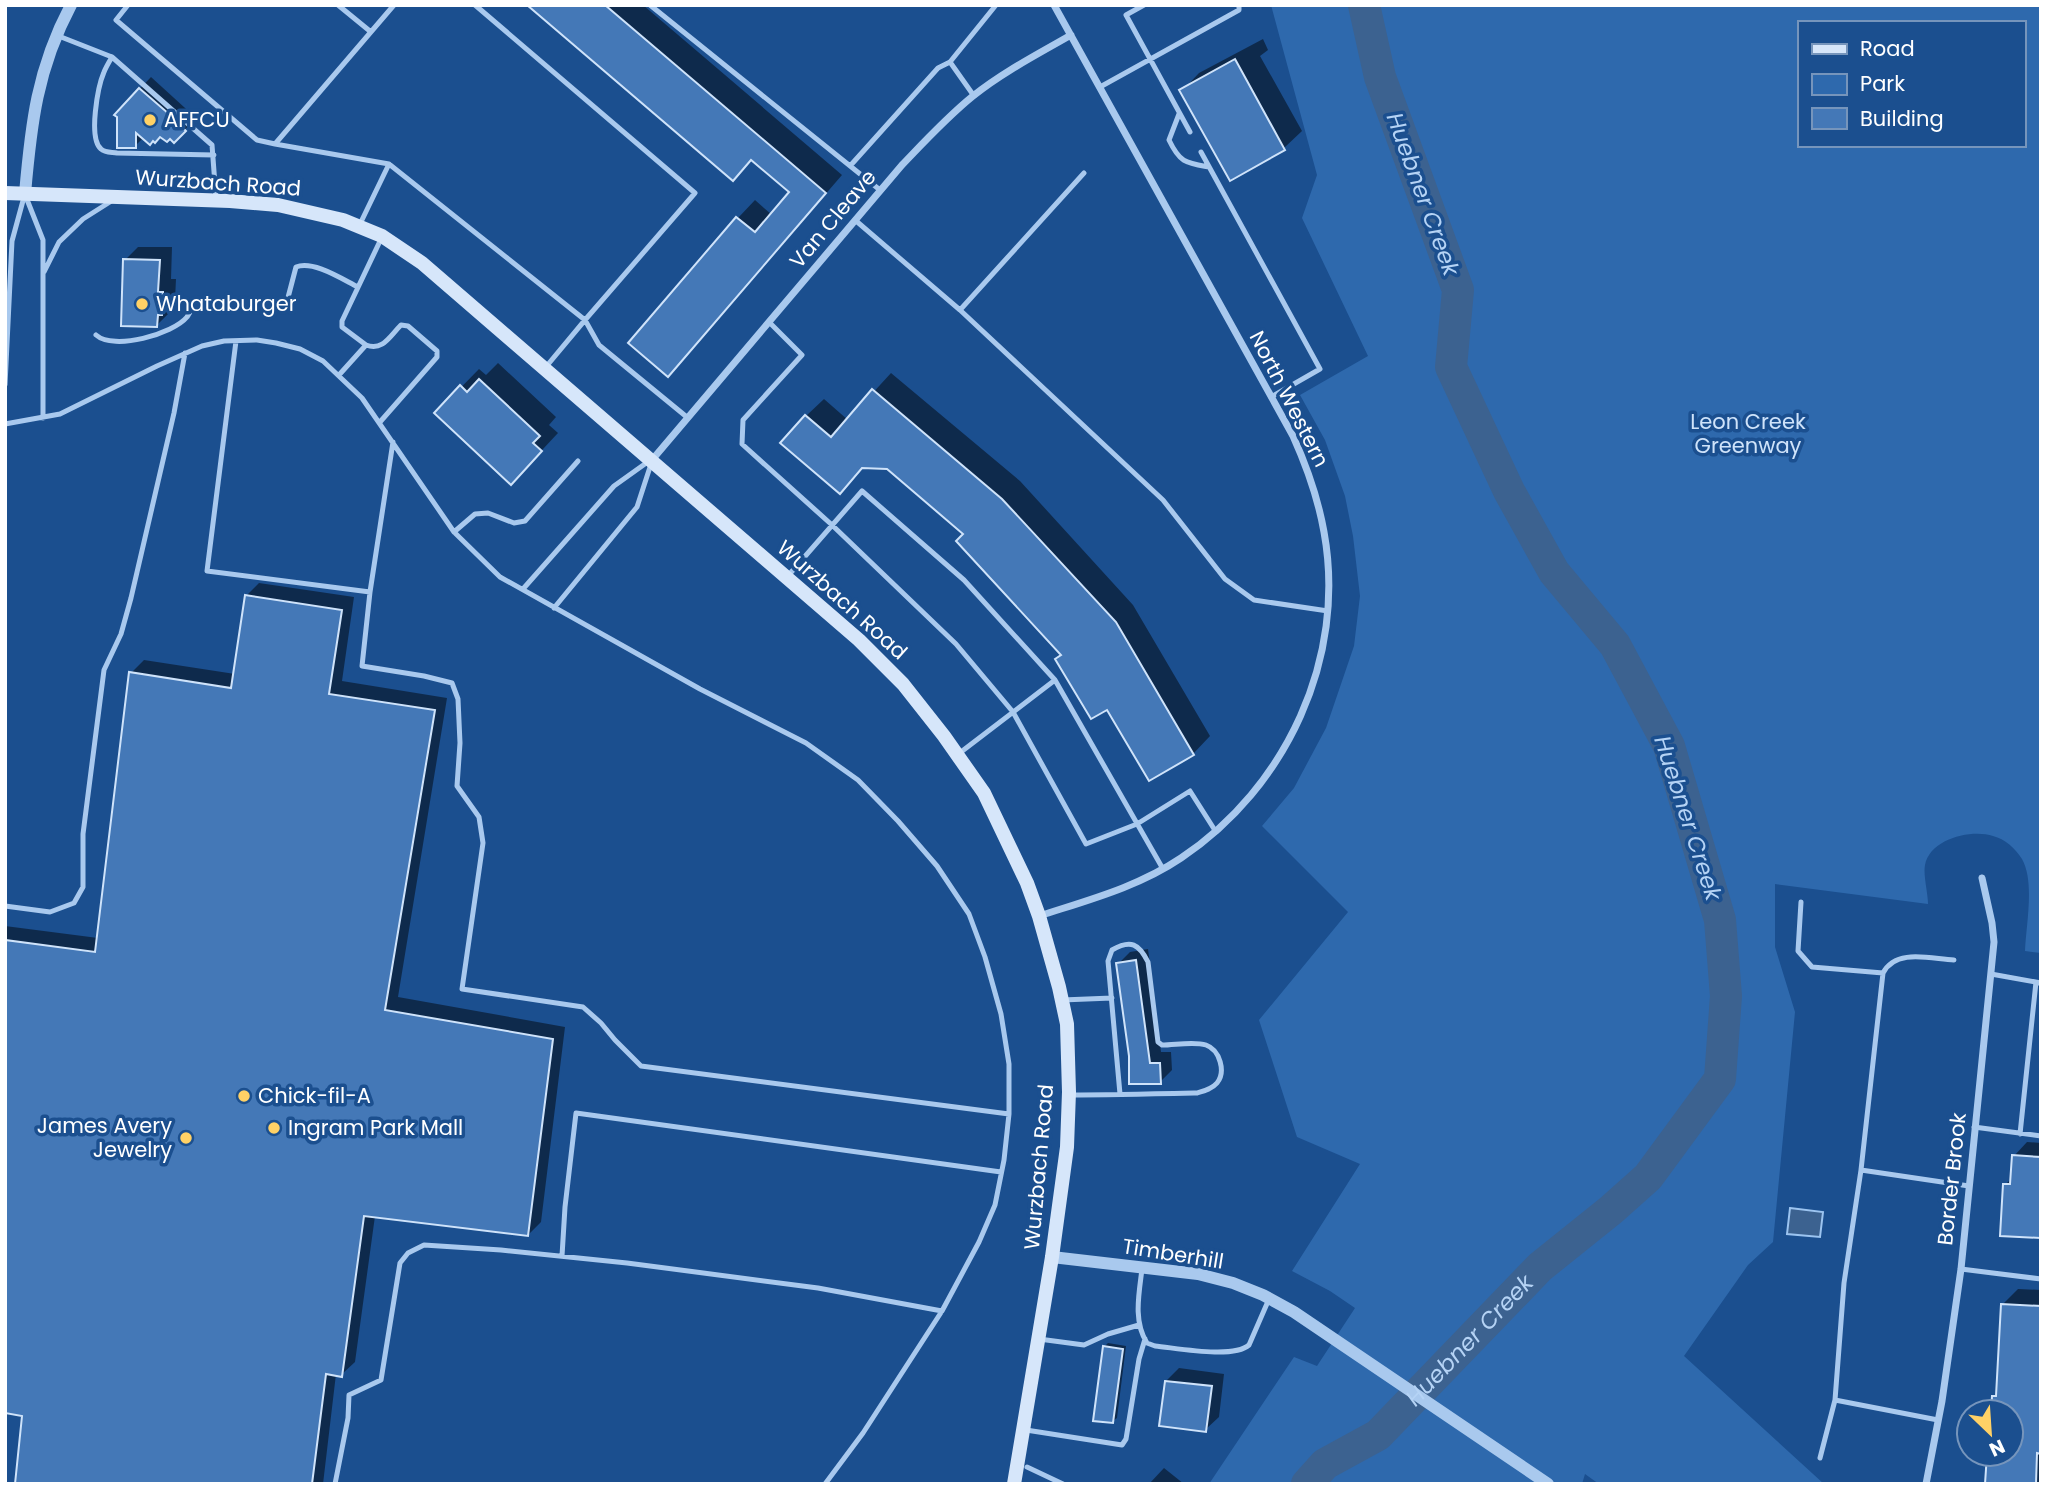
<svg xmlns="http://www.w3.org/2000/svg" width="2046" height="1489" font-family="Poppins,sans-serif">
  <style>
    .green { fill: #2e69ad; fill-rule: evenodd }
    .water { fill: #3c6290; stroke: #9cc4f0; stroke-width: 2 }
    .shadow { fill: #0007 }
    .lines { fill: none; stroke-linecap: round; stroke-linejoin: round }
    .river { stroke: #3c6290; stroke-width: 32 }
    .building { fill: #4478b7; stroke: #cfe3fa; stroke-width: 2 }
    .service { stroke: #a9c9ee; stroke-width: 5 }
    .minor { stroke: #a9c9ee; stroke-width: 7 }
    .tertiary { stroke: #a9c9ee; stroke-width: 12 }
    .secondary { stroke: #d6e6fa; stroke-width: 14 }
    .poi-dot { fill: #ffd166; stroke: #1b4f8f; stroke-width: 2.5 }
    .labels { text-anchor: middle; stroke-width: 7; stroke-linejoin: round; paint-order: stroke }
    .poi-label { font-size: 21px; fill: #fff; stroke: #1b4f8f; text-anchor: start }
    .street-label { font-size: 21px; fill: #fff; stroke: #1b4f8f }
    .park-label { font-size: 21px; fill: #cfe3fa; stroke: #1b4f8f }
    .water-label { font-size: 23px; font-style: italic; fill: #b5d3f5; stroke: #1b4f8f }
  </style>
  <rect width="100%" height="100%" fill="#1b4f8f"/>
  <path class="green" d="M1271 5H2041V953L2025 951C2026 925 2035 882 2022 859 2015 848 2005 839 1993 836 1971 829 1930 839 1925 865 1923 875 1928 893 1928 904L1775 884V947L1795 1012 1773 1242 1748 1265 1684 1356 1824 1484H1599L1585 1474 1582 1484H1209L1294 1357 1317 1366 1355 1308 1330 1291 1292 1271 1360 1164 1297 1137 1259 1020 1348 912 1262 826 1294 788 1326 728 1354 646 1360 596 1353 536 1345 496 1325 440 1300 395 1368 356 1302 218 1317 175ZM1799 23H2023V145H1799Z"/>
  <path class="water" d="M1790 1208 1823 1212 1820 1237 1787 1234Z"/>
  <path class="shadow" d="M529 5H643L842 175 685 357 668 375 630 343 738 218 755 200 772 215 792 192 752 159Z
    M1263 39 1268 50 1260 56 1302 131 1284 148 1231 178 1182 91 1199 73Z
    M151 77 196 118 174 141 161 135 144 137 135 146 116 114Z
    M138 247H172L171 279H176L175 300 170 306V312L156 326 125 260Z
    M498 363 556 417 549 425 558 433 528 465 436 413 479 369 486 375Z
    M891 373 1020 481 1133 605 1210 736 1193 754 1108 708 966 534 887 467 864 466 840 492 806 416 824 399 848 420Z
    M259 583 354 597 342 681 447 698 398 997 565 1027 541 1222 528 1235 375 1216 355 1362 341 1375 336 1374 323 1484H17L24 1414 5 1412V926L98 938 131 673 144 660 235 674 246 596Z
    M1148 949 1161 1052H1171L1172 1070 1160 1082 1130 1056 1118 964 1130 952Z
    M2027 1142 2041 1143V1237L2002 1234 2005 1185 2013 1177 2014 1156Z
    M2018 1289 2041 1290V1480L2037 1484H1987L1989 1454H2011V1412H1992L1993 1397 1998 1392 2002 1305Z
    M1108 1343 1126 1346 1117 1418 1113 1421 1104 1347Z
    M1179 1368 1224 1374 1219 1417 1205 1430 1166 1381Z
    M1164 1468 1184 1484H1149Z"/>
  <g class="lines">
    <path class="river" id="s1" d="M1307 1484 1325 1464 1378 1435 1540 1267 1611 1210 1648 1177 1720 1079 1726 996 1720 920 1669 746 1615 645 1554 572 1509 491 1451 367 1458 290 1380 77 1364 5"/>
  </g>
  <path class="building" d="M527 5H605L826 193 668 377 628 343 736 217 755 232 789 192 751 160 733 181Z
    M1235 59 1285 150 1230 181 1179 90Z
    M139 88 184 127 183 128 186 131 174 143 170 139 167 142 160 137 155 143 153 141 150 145 136 133V148H117V117L114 115Z
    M123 259 160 260 158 292H163L162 315H158L157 327 121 326Z
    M479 379 540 436 533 443 542 451 511 485 434 413 460 385 467 392Z
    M872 389 1002 499 1116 622 1194 755 1149 781 1107 710 1091 719 1055 659 1061 655 956 541 963 534 887 469 862 468 840 494 780 443 805 415 831 437Z
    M245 595 342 610 329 694 435 710 385 1010 553 1039 528 1236 364 1216 342 1377 326 1374 312 1484H15L22 1416 5 1413V940L95 952 129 672 231 688Z
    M1136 960 1150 1063H1160L1161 1084H1129V1056L1116 963Z
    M2012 1155 2041 1157 2040 1238 2000 1236 2003 1184H2010Z
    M2001 1304 2041 1306V1454L2037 1453 2036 1484H1985L1987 1454H2011V1412H1991L1992 1396H1996Z
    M1103 1346 1123 1349 1113 1423 1093 1421Z
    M1165 1381 1212 1386 1206 1432 1159 1426Z"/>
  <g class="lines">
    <path class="service" d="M128 5 116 20 257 140 275 144
      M338 5 371 32
      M394 5 275 144 389 164 585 320 599 345 688 418
      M475 5 695 193 585 320 545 368
      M650 5 880 190
      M1144 5 1126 15 1190 132
      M56 35 112 57C109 62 106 67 104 72 98 86 88 138 101 149 105 153 112 152 117 153L214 155
      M112 57 212 145 216 198
      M1100 87 1239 10V5
      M974 96 950 62 996 5
      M1179 114 1169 140C1180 163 1186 163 1209 167
      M1201 152 1320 369 1271 397
      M850 166 938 68 950 62
      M26 197 43 240V418
      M855 220 960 310 1163 500 1225 579 1254 600 1328 611
      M360 224 389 164
      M44 272 59 242 83 219 113 200
      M285 309 296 267C313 260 342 279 358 287
      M960 310 1084 173
      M769 322 802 355 743 420 742 444 832 525 956 644 1013 712 1086 844 1137 824 1190 791 1216 832
      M96 335C114 351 173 334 187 317 189 314 191 311 192 308
      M236 341 207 571 370 592
      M366 345 342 327V321L381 239
      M339 375 366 345C383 351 389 337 401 325L408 326 437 351V357L380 422
      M5 385 12 241 24 197
      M5 424 60 414 157 366 202 346 224 341 257 340 276 343 300 349 323 361 362 398 454 532 500 577 700 689 806 743 858 780 898 821 937 866 969 914 985 957 1001 1014 1009 1064V1114L1004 1160 995 1205 979 1242 942 1311 863 1433 825 1484
      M393 442 370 592 362 666 424 676 452 683 458 699 460 743 457 786 479 817 483 843 462 989 583 1007 601 1023 615 1040 641 1066 1009 1114
      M454 532 475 514 488 513 514 523 525 521 578 461
      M787 577 862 491 964 580 1055 680 1163 869
      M523 589 614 486 649 461
      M554 608 637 507 651 464
      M957 755 1055 680
      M1801 902 1798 951 1812 967 1883 973
      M5 906 50 912 74 903 83 887V834L104 670 121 634 131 598 174 413 185 353
      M1991 974 2041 983
      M1062 1000 1112 998
      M1069 1095C1112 1095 1154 1094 1197 1093 1204 1091 1212 1089 1217 1083 1226 1072 1220 1050 1206 1045 1194 1041 1175 1045 1162 1045L1158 1042 1148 962C1139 944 1131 939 1112 950L1108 961 1120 1094
      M1974 1127 2041 1136
      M2020 1134 2036 982
      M1861 1170 1883 973C1896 948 1931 959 1954 960
      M562 1256 565 1207 576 1113 1001 1172
      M1142 1269C1139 1294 1133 1321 1147 1343L1155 1346C1177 1348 1233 1359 1249 1345L1269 1299
      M1961 1269 2041 1279
      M1039 1339 1084 1345 1108 1334 1139 1325
      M1835 1400 1844 1283 1861 1170 1969 1186
      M1026 1430 1122 1445 1126 1439 1139 1359 1145 1339
      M1820 1458 1835 1400 1938 1420
      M1027 1467 1063 1484
      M335 1484 348 1418 349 1395 381 1380 400 1263 408 1253 424 1245 501 1250 627 1263 818 1288 942 1311"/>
    <path class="minor" d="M652 460 902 165C925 141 947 117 973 96 1003 72 1038 54 1071 35
      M1039 916C1088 900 1138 887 1181 858 1286 788 1347 658 1324 532 1318 498 1307 467 1293 436L1054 5
      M1926 1484 1942 1401 1961 1269 1994 942 1992 923 1982 878"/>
    <path class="tertiary" d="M25 194C31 124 37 69 71 5
      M1052 1257 1198 1274 1233 1283 1263 1295 1294 1312 1548 1484"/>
    <path class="secondary" d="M5 193 230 201 278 205 343 220 382 236 422 263 859 640 903 684 944 736 984 793 1027 883 1039 916 1059 987 1067 1024 1069 1092 1067 1147 1052 1257 1014 1484"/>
  </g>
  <g class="poi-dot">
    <circle cx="150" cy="120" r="7"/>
    <circle cx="142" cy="304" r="7"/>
    <circle cx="244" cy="1096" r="7"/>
    <circle cx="274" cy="1128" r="7"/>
    <circle cx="186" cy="1138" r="7"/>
  </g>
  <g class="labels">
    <g class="poi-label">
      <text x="164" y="127">AFFCU</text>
      <text x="156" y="311">Whataburger</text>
      <text x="258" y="1103">Chick-fil-A</text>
      <text x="172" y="1133" text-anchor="end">James Avery<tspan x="172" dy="24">Jewelry</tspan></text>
      <text x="288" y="1135">Ingram Park Mall</text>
    </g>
    <g class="street-label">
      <text transform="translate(218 183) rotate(4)" y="7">Wurzbach Road</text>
      <text transform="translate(833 219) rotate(-50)" y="7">Van Cleave</text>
      <text transform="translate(1289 399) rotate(63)" y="7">North Western</text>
      <text transform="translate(842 600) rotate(42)" y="7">Wurzbach Road</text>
      <text transform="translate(1039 1167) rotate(-85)" y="7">Wurzbach Road</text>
      <text transform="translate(1952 1179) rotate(-84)" y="7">Border Brook</text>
      <text transform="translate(1173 1254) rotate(9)" y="7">Timberhill</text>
    </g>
    <g class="park-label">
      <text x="1748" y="429">Leon Creek<tspan x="1748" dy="24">Greenway</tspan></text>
    </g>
    <g class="water-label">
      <text transform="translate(1423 194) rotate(70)" y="8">Huebner Creek</text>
      <text transform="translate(1688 818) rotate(72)" y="8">Huebner Creek</text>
      <text dy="8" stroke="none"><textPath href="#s1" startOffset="219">Huebner Creek</textPath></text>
    </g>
  </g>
  <rect width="2046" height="1489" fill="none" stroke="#ffffff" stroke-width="14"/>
  <rect x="1798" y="21" width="228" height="126" fill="#1b4f8f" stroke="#7695bc" stroke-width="2"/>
  <rect x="1812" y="44" width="35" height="10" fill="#d6e6fa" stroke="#7695bc" stroke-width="2"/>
  <text x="1860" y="56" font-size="21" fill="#ffffff">Road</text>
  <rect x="1812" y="74" width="35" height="21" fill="#2e69ad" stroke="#7695bc" stroke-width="2"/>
  <text x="1860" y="91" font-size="21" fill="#ffffff">Park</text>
  <rect x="1812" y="108" width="35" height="21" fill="#4478b7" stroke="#7695bc" stroke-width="2"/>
  <text x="1860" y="126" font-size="21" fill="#ffffff">Building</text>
  <g transform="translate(1990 1433) rotate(155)"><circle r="33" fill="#1b4f8f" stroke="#7695bc" stroke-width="2"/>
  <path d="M0-5L12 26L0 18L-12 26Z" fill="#ffd166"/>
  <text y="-10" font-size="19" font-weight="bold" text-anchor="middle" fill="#ffffff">N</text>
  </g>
</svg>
